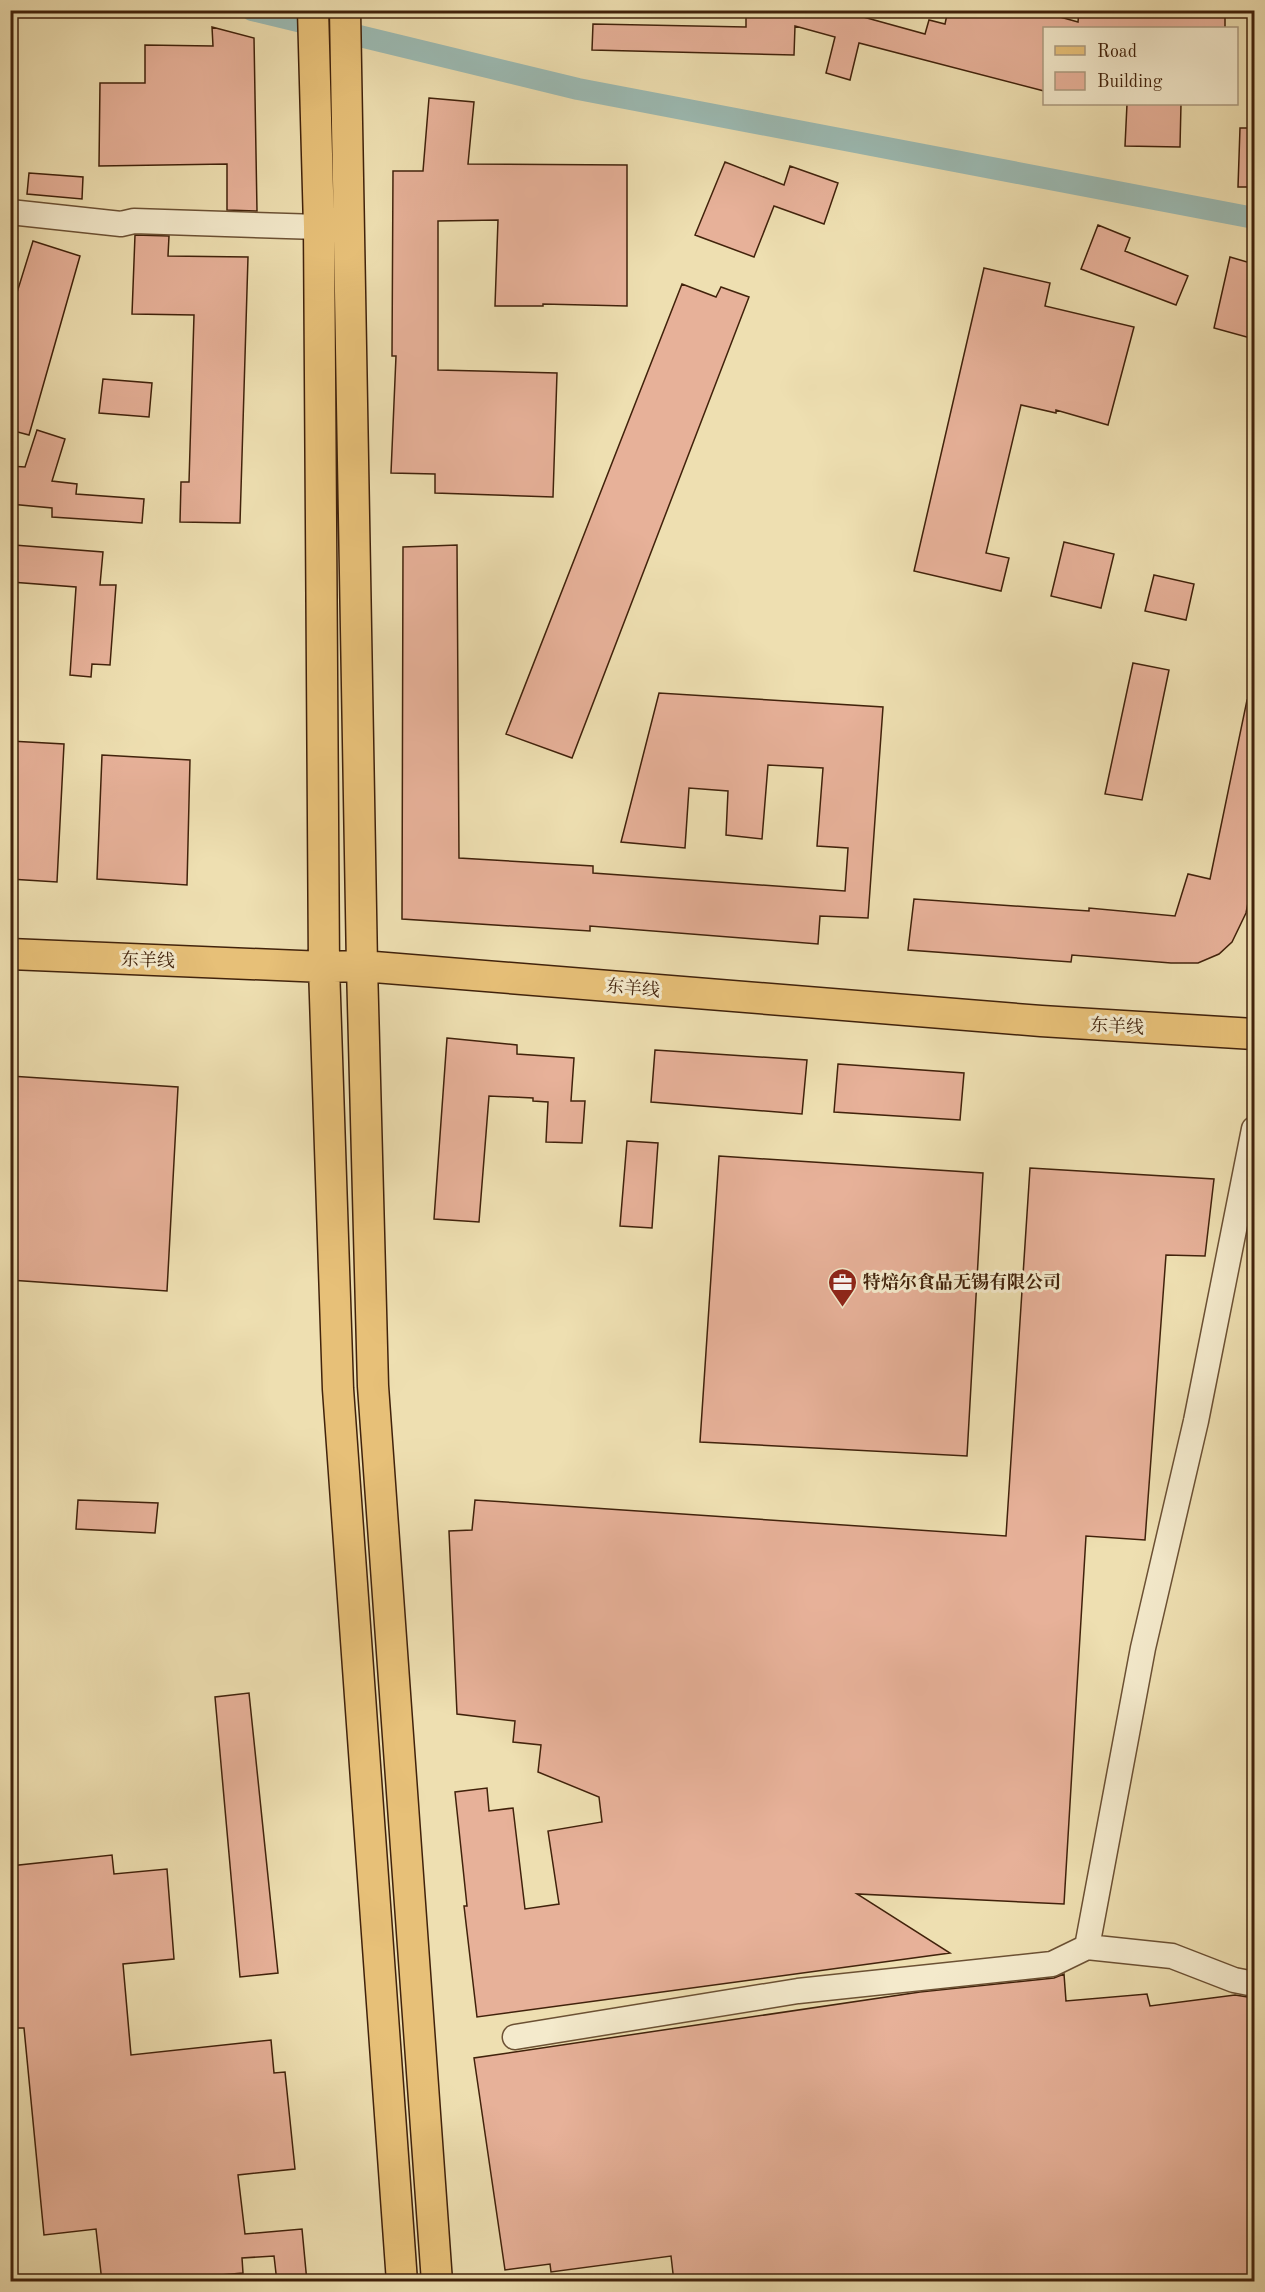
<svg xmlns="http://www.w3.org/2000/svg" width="1265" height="2292" font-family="'Old Standard TT','Noto Serif SC',serif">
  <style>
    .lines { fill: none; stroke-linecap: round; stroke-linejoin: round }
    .canal { stroke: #9cbbb4; stroke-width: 22 }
    .building { fill: #e7b199; stroke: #41220b; stroke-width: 1.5 }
    .minor-casing { stroke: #6c5134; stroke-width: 27 }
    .major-casing { stroke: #41220b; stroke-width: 33 }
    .minor { stroke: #f4eacc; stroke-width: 24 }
    .major { stroke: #e7c078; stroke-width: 30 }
    .labels { text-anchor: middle; stroke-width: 6; stroke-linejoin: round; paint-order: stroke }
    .street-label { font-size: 18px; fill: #41220b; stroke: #f4eacc }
    .poi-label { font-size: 18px; font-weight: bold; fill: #41220b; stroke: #f4eacc; text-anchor: start }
  </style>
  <rect width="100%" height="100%" fill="#eedfb1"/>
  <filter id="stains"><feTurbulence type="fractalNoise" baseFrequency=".00333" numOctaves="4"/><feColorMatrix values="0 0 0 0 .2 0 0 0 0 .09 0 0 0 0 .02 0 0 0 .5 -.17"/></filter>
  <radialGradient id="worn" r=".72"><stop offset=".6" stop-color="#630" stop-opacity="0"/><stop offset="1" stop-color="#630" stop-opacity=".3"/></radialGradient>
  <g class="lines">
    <path class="canal" d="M252 10 578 89 1254 218"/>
  </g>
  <path class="building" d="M746 10H838L925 34 929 20 945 24 948 10H1035L1078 22 1079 10H1225V28H1044V91L859 43 850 80 826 73 835 37 795 26 794 55 592 50 593 24 746 27Z
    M212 27 254 38 257 211 227 210V164L99 166 100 83H145V45L213 46Z
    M429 98 474 102 468 164 627 165V306L543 304V306H495L498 220 438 221V370L557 373 553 497 435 493V474L391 473 396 356H392L393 171H423Z
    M1127 104H1181L1180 147 1125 146Z
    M1240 128H1254V187H1238Z
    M725 162 784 185 790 166 838 183 824 224 774 206 754 257 695 235Z
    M29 173 83 177 82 199 27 194Z
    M1098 225 1130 238 1125 251 1188 276 1176 305 1081 269Z
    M135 235 169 236 168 256 248 257 240 523 180 522 181 482H189L194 315 132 314Z
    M33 241 80 256 29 435 10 430V315Z
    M1230 257 1254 264V339L1214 328Z
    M984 268 1050 283 1045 306 1134 327 1108 425 1056 410V413L1021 405 986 553 1009 558 1001 591 914 571Z
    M682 284 716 297 721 287 749 297 572 758 506 734Z
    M103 379 152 383 149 417 99 413Z
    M37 430 65 439 52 481 77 484 76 494 144 499 142 523 52 517V508L10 504V466L25 467Z
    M1064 542 1114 554 1101 608 1051 596Z
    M14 545 103 552 100 585H116L110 665 92 664 91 677 70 675 76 587 11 582Z
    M457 545 459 858 593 866V873L845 891 848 848 817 846 823 768 768 765 762 839 726 835 728 791 689 788 685 848 621 842 659 693 883 707 868 918 820 916 818 944 590 926V931L402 919 403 547Z
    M1154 575 1194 584 1186 620 1145 611Z
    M1133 663 1169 670 1142 800 1105 794Z
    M1247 700 1254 701V872L1246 913 1232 942 1219 954 1198 963H1171L1072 955 1071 962 908 950 914 899 1089 911V908L1175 916 1188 874 1210 879Z
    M10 741 64 744 57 882 10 879Z
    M102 755 190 760 187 885 97 879Z
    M447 1038 517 1045V1054L574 1058 571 1101H585L582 1143 546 1142 548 1102 533 1101V1098L489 1096 479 1222 434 1219Z
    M655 1050 807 1060 802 1114 651 1102Z
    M838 1064 964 1073 960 1120 834 1112Z
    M10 1076 178 1087 167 1291 10 1280Z
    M627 1141 658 1143 652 1228 620 1226Z
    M719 1156 983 1173 967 1456 700 1442Z
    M1030 1168 1214 1179 1205 1256 1166 1255 1145 1540 1086 1536 1064 1904 857 1894 950 1953 477 2017 464 1906H467L455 1792 487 1788 489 1811 513 1808 525 1909 559 1904 548 1831 602 1822 599 1797 538 1772 541 1745 513 1742 515 1721 457 1714 449 1531 472 1530 475 1500 1006 1536Z
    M78 1500 158 1503 155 1533 76 1529Z
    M249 1693 278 1973 240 1977 215 1697Z
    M112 1855 114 1874 167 1869 174 1959 123 1964 131 2055 271 2040 274 2073 285 2072 295 2169 238 2175 245 2234 302 2229 307 2282H277L274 2256 242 2258 243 2273 140 2282H102L96 2229 44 2235 24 2028H13L10 2001V1866Z
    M1064 1974 1066 2001 1147 1994 1150 2006 1235 1995 1254 1998V2282H674L671 2256 551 2272 550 2264 505 2270 474 2058 920 1992 1054 1978Z"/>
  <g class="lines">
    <defs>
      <path id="minor" d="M10 212 121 224 134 221 319 227
        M1087 1947 1143 1648 1196 1421 1254 1129
        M515 2037 798 1991 1052 1964 1087 1947 1172 1956 1234 1980 1254 1984"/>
      <path id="major" d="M313 10 319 227 324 967 338 1389 402 2282
        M345 10 362 966 373 1386 437 2282
        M10 954 324 967 362 966 1041 1021 1254 1034"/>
    </defs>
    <use href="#minor" class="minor-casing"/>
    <use href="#major" class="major-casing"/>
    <use href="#minor" class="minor"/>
    <use href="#major" class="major"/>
  </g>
  <defs>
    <symbol id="office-pin" viewBox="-11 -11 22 30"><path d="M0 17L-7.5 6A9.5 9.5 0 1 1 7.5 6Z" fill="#8f2418" stroke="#f4eacc"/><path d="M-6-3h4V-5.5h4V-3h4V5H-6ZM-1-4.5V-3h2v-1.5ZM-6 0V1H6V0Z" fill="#fff"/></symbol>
  </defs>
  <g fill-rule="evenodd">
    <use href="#office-pin" x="826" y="1266" width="33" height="45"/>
  </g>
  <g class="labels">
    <g class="street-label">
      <text transform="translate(148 960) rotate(2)" y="6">东羊线</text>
      <text transform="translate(633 988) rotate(5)" y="6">东羊线</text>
      <text transform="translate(1117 1026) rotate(3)" y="6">东羊线</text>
    </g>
    <g class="poi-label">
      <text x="863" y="1288">特焙尔食品无锡有限公司</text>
    </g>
  </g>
  <rect width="1265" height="2292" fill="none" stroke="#eedfb1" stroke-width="36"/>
  <rect x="12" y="12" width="1241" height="2268" fill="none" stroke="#41220b" stroke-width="3"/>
  <rect x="18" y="18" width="1229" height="2256" fill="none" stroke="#41220b" stroke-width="1.5"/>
  <rect x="1043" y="27" width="195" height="78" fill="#f4eacc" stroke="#ac9a7f" stroke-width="1.5"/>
  <rect x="1055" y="46" width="30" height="9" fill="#e7c078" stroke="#ac9a7f" stroke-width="1.5"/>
  <text x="1097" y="57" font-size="18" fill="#41220b">Road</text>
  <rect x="1055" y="72" width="30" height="18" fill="#e7b199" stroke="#ac9a7f" stroke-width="1.5"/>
  <text x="1097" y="87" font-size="18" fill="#41220b">Building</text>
  <rect width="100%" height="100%" filter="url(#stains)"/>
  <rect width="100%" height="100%" fill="url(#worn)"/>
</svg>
